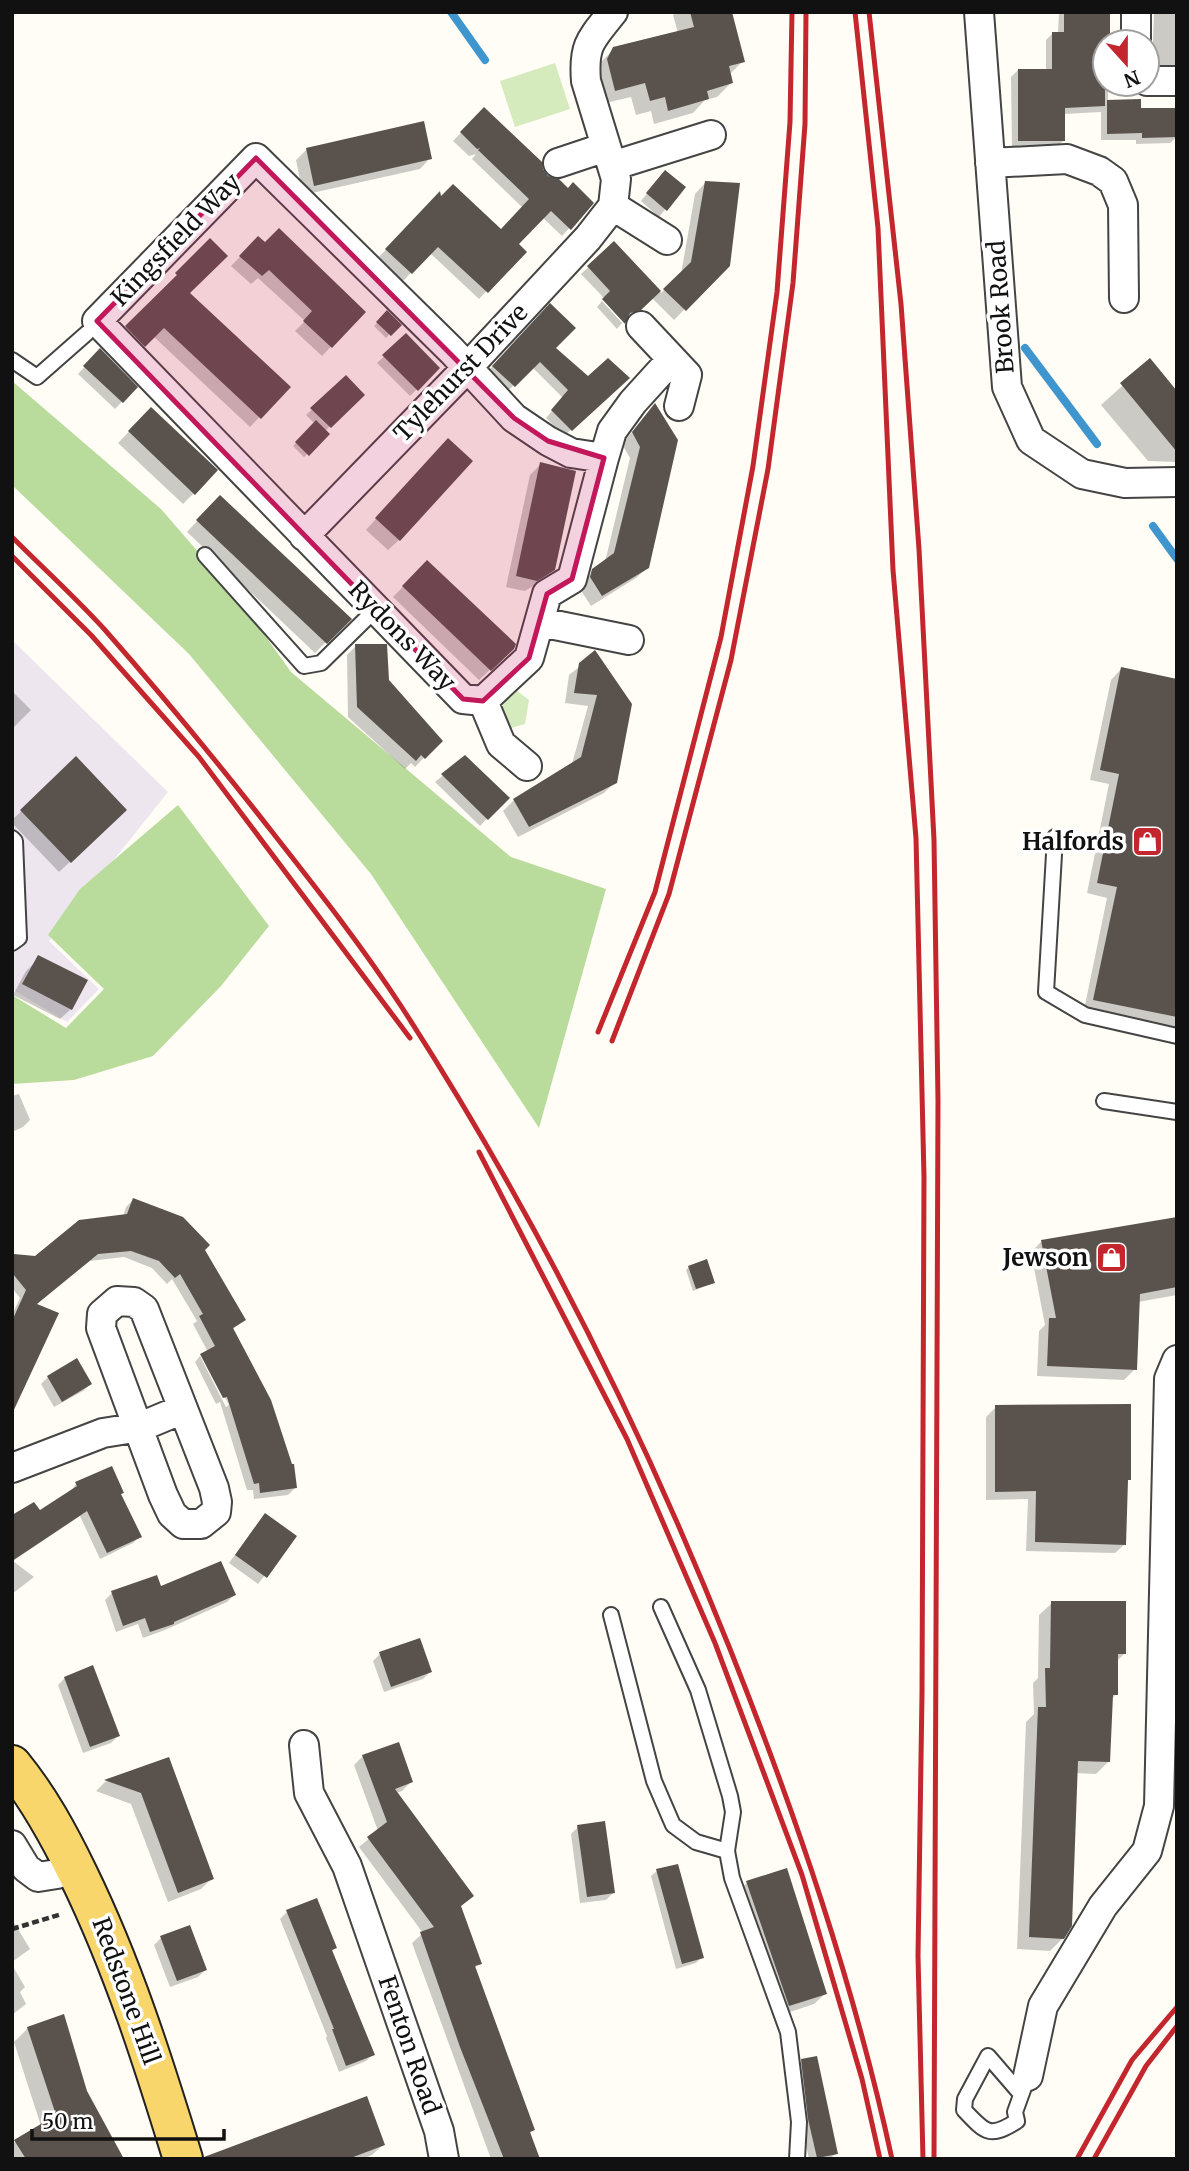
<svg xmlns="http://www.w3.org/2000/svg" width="1189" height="2171" font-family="Merriweather,serif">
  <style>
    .industrial { fill: #eee6ef }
    .green { fill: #d5ebbd }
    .forest { fill: #b9dc9c }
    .shadow { fill: #0003 }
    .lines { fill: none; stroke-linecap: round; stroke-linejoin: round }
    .stream { stroke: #3f96cf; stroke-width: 8 }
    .building { fill: #5a524d }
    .service-casing { stroke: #444; stroke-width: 18 }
    .minor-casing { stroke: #444; stroke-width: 32 }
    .primary-casing { stroke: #222; stroke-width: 42 }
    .path { stroke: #333; stroke-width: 4.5; stroke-dasharray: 7 3.5; stroke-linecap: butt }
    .service { stroke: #fff; stroke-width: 14 }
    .minor { stroke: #fff; stroke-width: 28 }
    .primary { stroke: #f9d66b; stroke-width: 38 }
    .rail { stroke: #c4262e; stroke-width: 5 }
    .marked { fill: #c2185b; fill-opacity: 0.2; stroke: #c2185b; stroke-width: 5; stroke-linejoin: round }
    .labels { text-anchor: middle; stroke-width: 7; stroke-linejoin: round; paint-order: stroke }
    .street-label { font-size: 24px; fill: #111; stroke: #fff }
    .poi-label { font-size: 24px; font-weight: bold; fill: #111; stroke: #fff; text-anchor: end }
  </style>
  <rect width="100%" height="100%" fill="#fffdf5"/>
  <path class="industrial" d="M12 640 168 792 49 941 99 989 67 1022 12 989Z"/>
  <path class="green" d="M555 63 570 109 515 127 500 81Z
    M516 690 529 700 525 724 505 730 501 707Z"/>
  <path class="forest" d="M12 381 161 509 238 598 291 672 511 857 606 889 539 1128 371 874 189 654 12 485Z
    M178 805 269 926 221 986 153 1056 74 1080 12 1084V995L66 1028 104 989 48 935 80 889Z"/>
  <path class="shadow" d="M676 12H731L743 61 729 75 731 83 717 97 705 100 693 113 654 124 651 111 636 115 631 97 601 104 593 74 599 64 614 49 678 33 673 15Z
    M1059 12H1109L1108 42H1105V84H1108V102L1139 110 1177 137 1170 143 1136 144V140H1101V112L1064 114V140L1057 147 1012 148 1011 77 1018 70 1046 71V40L1053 33H1058Z
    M1154 12H1177V74L1152 71Z
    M484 109 546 177 592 203 562 236 542 217 516 245 524 252 479 299 430 253 403 281 379 257 439 194 440 200 501 231 523 208 472 159 476 154 469 156 453 141Z
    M306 150 430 158 420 169 303 195 296 160Z
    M659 179 683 187 659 217 641 201Z
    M705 183 728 265 674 320 652 298 625 320 581 274 614 243 661 293 681 274 695 194Z
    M258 238 364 312 322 356 295 331 305 321 258 278 251 284 231 266Z
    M210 240 188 293 288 387 250 427 153 336 134 355 117 337Z
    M602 301 622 323 617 329 597 307Z
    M550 306 554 349 589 379 621 385 564 436 546 418 563 398 532 367 507 392 486 373Z
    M387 313 399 325 386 338 374 326Z
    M406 336 438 368 410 396 377 363Z
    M100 351 136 387 115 409 78 374Z
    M1150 361 1177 393V462L1148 461 1101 405Z
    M346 378 363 395 325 431 328 434 304 457 293 446 315 424 306 415Z
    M655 405 648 567 636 578 591 606 580 589 582 582 605 562 630 458 622 444Z
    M151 409 216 471 183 504 118 443Z
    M437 451 399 540 388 550 366 530Z
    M541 464 554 569 543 580 525 591 506 587 530 475Z
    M209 508 349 619 315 653 187 532Z
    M427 562 513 648 479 680 393 597Z
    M356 646 440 741 415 767 411 763 405 769 348 717 347 655Z
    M597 653 615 782 604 793 518 837 503 811 514 800 572 764 588 706 565 703 569 675Z
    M1121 669 1177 680V1030L1084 1010 1107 898 1087 893 1109 784 1090 780 1111 680Z
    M12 691 31 710 12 729Z
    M465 757 507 798 480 826 435 782Z
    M76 759 114 821 59 872 12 823V820Z
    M37 960 71 1009 60 1019 13 995 26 971Z
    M19 1094 30 1120 23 1127 12 1132V1096Z
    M133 1200 203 1250 244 1320 232 1330 295 1488 288 1495 254 1499 253 1490H247L220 1402 216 1404 195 1362 200 1356 226 1407 229 1405 203 1355 208 1352 193 1324 197 1321 172 1279 167 1284 152 1268 124 1257 90 1261 35 1305 12 1349V1315L20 1298 12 1288V1259L15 1256 36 1257 123 1216 126 1207Z
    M1177 1218V1295L1138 1302 1135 1369 1124 1380 1037 1376 1039 1331 1045 1325 1031 1252 1042 1241Z
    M689 1267 713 1283 693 1291 686 1270Z
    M76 1361 90 1384 83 1391 54 1407 41 1384 48 1377Z
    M996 1407 1130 1479 1126 1482 1125 1544 1115 1553 1026 1551 1028 1499 986 1500V1417Z
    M76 1484 120 1495 140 1536 133 1543 100 1559 80 1516 13 1561 34 1577 12 1594V1517L39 1513 70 1492Z
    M259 1522 295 1536 258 1584 229 1563Z
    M160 1588 234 1595 227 1602 165 1630 143 1638 138 1624 116 1632 105 1600 112 1593Z
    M1052 1603 1124 1654 1116 1662V1694L1111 1700 1109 1761 1096 1774 1076 1773 1063 1938 1050 1951 1017 1949 1026 1722 1034 1714 1033 1683 1038 1678 1039 1615Z
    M380 1654 430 1672 423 1679 384 1692 373 1661Z
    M65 1678 118 1736 111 1743 83 1753 58 1685Z
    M363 1756 411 1782 402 1791 396 1793 459 1907 480 1963 474 1969 533 2130 529 2134 538 2159H491L412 1943 423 1933 359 1847 378 1831 354 1765Z
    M168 1759 212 1878 201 1889 168 1902 131 1804 96 1791 105 1782Z
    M578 1827 613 1893 606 1900 580 1903 571 1834Z
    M657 1871 702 1957 696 1963 676 1969 651 1876Z
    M747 1883 825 1994 814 2004 778 2016 736 1893Z
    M287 1912 335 1948 331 1952 373 2054 366 2061 339 2072 326 2038 327 2036 280 1919Z
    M12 1919 30 1949 12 1962Z
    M161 1938 205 1970 198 1977 170 1987 154 1945Z
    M12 1965 25 1987 20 1992 26 2004 12 2015Z
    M28 2028 85 2092 121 2159H12V2144L41 2126 14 2042Z
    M802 2061 836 2153 830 2159H809L802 2127 795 2068Z
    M383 2145 372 2155 363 2159H228Z"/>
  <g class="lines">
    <path class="stream" d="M451 12 485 60
      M1025 348 1097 444
      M1153 526 1177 559"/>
  </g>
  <path class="building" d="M690 12H732L745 62 729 66 733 83 707 91 709 99 668 111 665 97 650 101 645 83 615 91 607 59 613 47 694 27Z
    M1064 12H1110V42H1105V106L1065 108V141H1018V69H1052V32H1064Z
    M1141 99V108H1177V137L1142 138V133L1107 134V100Z
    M484 107 542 162 543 169 548 176 559 179 568 188 573 182 594 203 571 230 551 211 519 244 527 252 488 293 438 247 412 274 385 249 440 191 441 196 453 184 501 229 529 199 478 150 480 148 477 149 460 132Z
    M424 121 432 159 314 186 306 148Z
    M665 170 686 187 667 211 646 193Z
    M705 181 740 183 730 266 686 311 663 289 691 262Z
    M279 228 366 312 332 348 303 321 312 311 269 270 262 276 239 256 258 236 265 242Z
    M210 238 228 256 190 293 291 387 261 419 164 328 145 347 125 326 177 275 175 273Z
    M614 241 661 291 641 310 630 313 625 324 602 299 610 291 587 266Z
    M550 303 576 328 556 348 588 376 608 358 630 378 572 431 551 410 568 390 540 362 515 387 492 366Z
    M387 310 402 325 391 336 376 322Z
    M406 333 440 368 418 391 382 355Z
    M100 348 138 387 123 403 83 366Z
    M1150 358 1177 391V452L1120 383Z
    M346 375 365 395 331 428 310 408Z
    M655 403 678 440 649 568 602 596 590 577 592 569 614 553 640 447 632 432Z
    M151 407 218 470 195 495 128 431Z
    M316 420 330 434 309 456 295 442Z
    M448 438 473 461 400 541 375 518Z
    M540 462 576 471 555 570 537 581 516 576Z
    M220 495 352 619 327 644 196 520Z
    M427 560 516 644 514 649 491 671 402 586Z
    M355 644H387L389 680 443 741 425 759 421 755 416 761 357 707Z
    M595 650 632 704 617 783 529 827 513 799 581 757 597 695 574 693 579 663Z
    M1121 667 1177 679V1017L1093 1000 1117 887 1097 883 1119 774 1100 770Z
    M465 755 510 798 488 820 441 774Z
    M76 756 127 810 71 863 20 810Z
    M38 955 88 980 72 1010 22 984Z
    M133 1198 183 1217 210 1245 205 1250 246 1320 233 1328 271 1400 292 1464H294L297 1488 260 1493 259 1483 254 1484 227 1397 223 1398 200 1354 215 1346 199 1316 203 1314 180 1274 175 1278 159 1261 131 1251 98 1254 37 1304 59 1313 12 1414V1321L26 1290 13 1274 14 1254 35 1256 79 1220 127 1214Z
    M1177 1217V1287L1140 1294 1137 1370 1047 1366 1049 1318H1056L1041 1240Z
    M707 1259 715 1283 696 1289 688 1266Z
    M77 1358 92 1384 62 1402 47 1376Z
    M1131 1404V1480H1128L1126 1545 1035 1542 1036 1491 995 1492V1405Z
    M112 1466 124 1493 121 1494 142 1537 107 1553 87 1511 12 1561V1515L34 1502 40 1510 77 1486 75 1482Z
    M265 1513 297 1536 267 1578 235 1555Z
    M221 1561 236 1595 174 1622V1624L150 1632 145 1618 123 1626 111 1591 157 1575 161 1586Z
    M1051 1601H1126V1654H1118V1695H1113L1110 1762 1078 1761 1072 1926 1064 1939 1029 1937 1038 1707H1046L1045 1668H1050Z
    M420 1638 432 1672 391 1687 379 1652Z
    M93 1665 120 1736 90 1747 64 1677Z
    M399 1742 413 1782 395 1789 474 1896 461 1906 482 1964 475 1966 535 2130 530 2132 540 2159H504L460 2047 420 1932 434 1927 367 1837 387 1822 362 1755Z
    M169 1757 214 1879 178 1893 141 1793 104 1780Z
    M605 1821 615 1893 587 1897 577 1825Z
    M678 1864 704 1958 682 1964 656 1869Z
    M787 1868 827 1994 789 2006 746 1881Z
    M317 1898 337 1948 332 1950 375 2055 346 2066 332 2029H334L286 1910Z
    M190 1925 207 1970 177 1981 160 1936Z
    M64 2014 87 2091 124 2159H26L14 2140 56 2115 27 2027Z
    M817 2056 838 2154 817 2158 808 2119 801 2059Z
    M367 2096 385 2145 348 2159H205L204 2157Z"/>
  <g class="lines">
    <defs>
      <path id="service" d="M12 360 37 377 87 333
        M205 555 304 666 321 663 376 609
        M1055 837 1046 992 1085 1015 1177 1036
        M12 838 15 841 19 938 12 943
        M1104 1101 1177 1112
        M661 1607 698 1690 730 1796 733 1812 727 1851 732 1878 788 2032 799 2122 797 2159
        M611 1615 654 1781 673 1825 696 1842 727 1851
        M1020 2093 988 2056 965 2099 964 2110C985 2132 989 2139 1017 2121L1015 2112 1028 2076"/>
      <path id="minor" d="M979 12 1007 387 1031 440 1082 474 1125 483 1177 482
        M1136 42V12
        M1147 81H1177
        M256 158 452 351 514 418 548 441 571 453 604 458 572 579 547 594 529 658 483 701 463 699 97 321Z
        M558 163 606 147
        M990 163 1067 159 1099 171 1113 181 1123 205 1124 298
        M612 166 711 135
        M613 206 667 240
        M641 326 687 375 679 406
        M604 458 612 431 633 402 672 359
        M304 536 467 368 588 238 613 206 616 179 586 81C583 45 591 39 613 12
        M540 622 629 640
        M483 701 501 744 527 766
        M117 1301 134 1302 144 1309 214 1488 217 1502 216 1512 201 1524H183L172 1514 163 1495 101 1328 102 1314Z
        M12 1468 103 1433 140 1427 183 1409
        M304 1745 309 1793 347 1866 439 2131 444 2159
        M12 1845 26 1868 38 1877 57 1874 75 1867
        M1028 2076 1043 2006 1103 1906 1147 1851 1159 1806 1169 1379 1177 1360"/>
      <path id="primary" d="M12 1765C39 1798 59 1835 78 1874 123 1966 153 2061 183 2159"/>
    </defs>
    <use href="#service" class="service-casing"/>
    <use href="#minor" class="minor-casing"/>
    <use href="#primary" class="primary-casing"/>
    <path class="path" d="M12 1929 62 1914"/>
    <use href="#service" class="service"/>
    <use href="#minor" class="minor"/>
    <use href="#primary" class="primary"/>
    <path class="rail" d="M855 12 878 228 893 570 916 838 924 1177 922 1694 918 1956 923 2159
      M869 12 901 304 919 549 934 840 938 1100 934 2159
      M12 537C43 568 76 598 105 630 163 696 219 764 273 833 317 889 362 946 401 1006 532 1208 641 1426 730 1649 796 1815 854 1984 892 2159
      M12 556 91 635 199 757 410 1038
      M598 1032 655 892 721 637 753 466 777 292 790 122 792 12
      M612 1041 669 894 731 660 768 469 793 283 805 124 806 12
      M479 1152 627 1439 715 1643 802 1875 862 2079 880 2159
      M1077 2159 1132 2060 1177 2007
      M1094 2159 1146 2066 1177 2026"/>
  </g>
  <path class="marked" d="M256 158 514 418 548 441 604 458 572 579 547 594 529 658 483 701 463 699 97 321Z"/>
  <defs>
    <symbol id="shop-square" viewBox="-11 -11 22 22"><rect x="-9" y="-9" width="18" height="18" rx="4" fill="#c4262e" stroke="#fff"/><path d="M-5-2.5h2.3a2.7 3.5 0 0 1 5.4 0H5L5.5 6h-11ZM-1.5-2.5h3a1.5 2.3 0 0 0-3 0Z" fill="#fff"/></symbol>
  </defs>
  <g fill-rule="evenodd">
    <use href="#shop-square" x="1130" y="824" width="35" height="35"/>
    <use href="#shop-square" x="1094" y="1240" width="35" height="35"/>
  </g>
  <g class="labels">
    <g class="street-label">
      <text transform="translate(176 240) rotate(-46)" y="8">Kingsfield Way</text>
      <text transform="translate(1001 307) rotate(-94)" y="8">Brook Road</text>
      <text transform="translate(461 373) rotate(-46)" y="8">Tylehurst Drive</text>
      <text transform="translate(402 636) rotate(46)" y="8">Rydons Way</text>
      <text transform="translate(126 1991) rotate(70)" y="8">Redstone Hill</text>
      <text transform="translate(409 2045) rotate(71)" y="8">Fenton Road</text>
    </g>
    <g class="poi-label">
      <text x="1124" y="850">Halfords</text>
      <text x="1088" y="1266">Jewson</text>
    </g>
  </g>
  <rect width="1189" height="2171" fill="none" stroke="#111111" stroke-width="28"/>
  <g transform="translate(1126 63) rotate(159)"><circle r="33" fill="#ffffff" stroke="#a0a0a0" stroke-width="2"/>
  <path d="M0-5L12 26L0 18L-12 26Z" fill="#c4262e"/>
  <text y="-10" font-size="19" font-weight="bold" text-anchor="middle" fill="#111111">N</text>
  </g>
  <path d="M32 2129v10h192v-10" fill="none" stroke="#111111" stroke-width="3.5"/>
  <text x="42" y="2129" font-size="21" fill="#111111" stroke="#ffffff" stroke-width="5" paint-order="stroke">50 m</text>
</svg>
